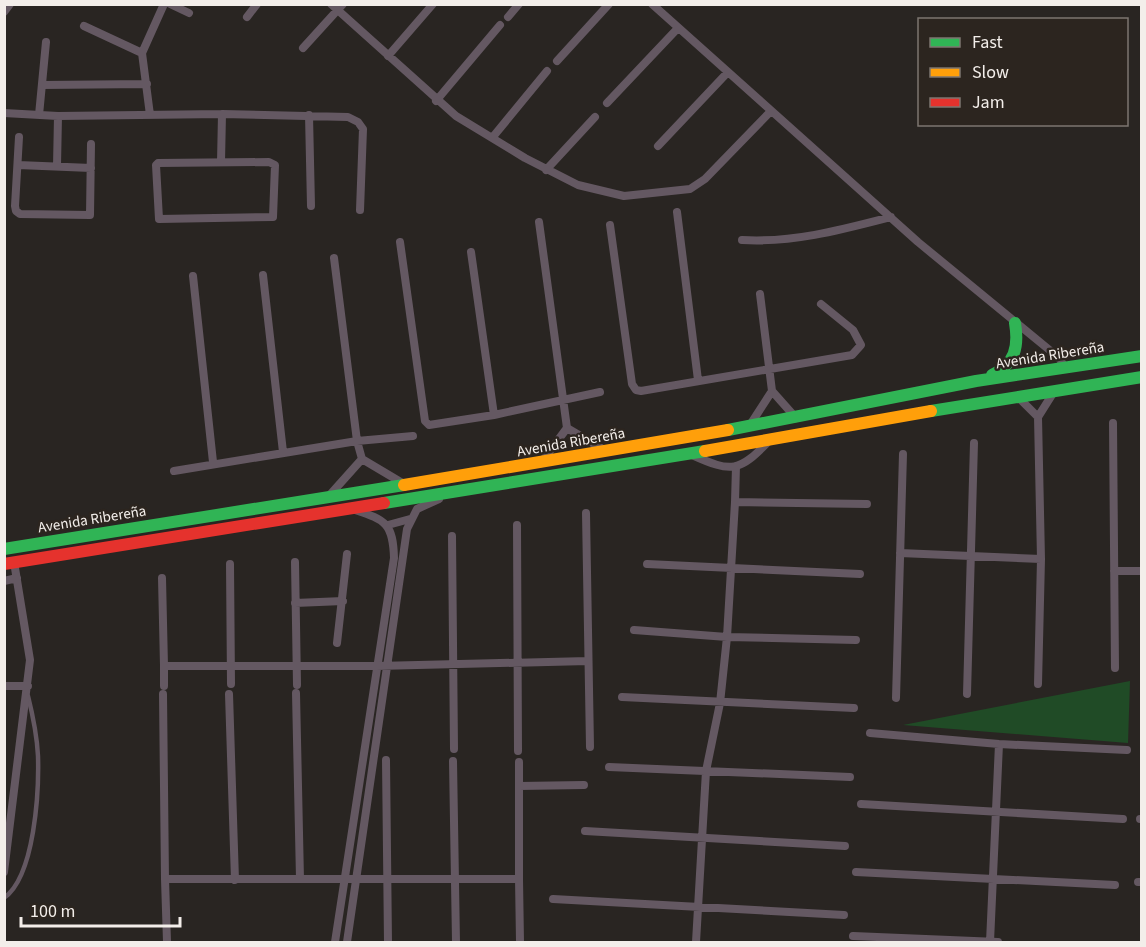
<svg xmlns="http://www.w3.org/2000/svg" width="1146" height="947" font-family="'Source Sans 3',sans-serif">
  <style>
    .green { fill: #204b26 }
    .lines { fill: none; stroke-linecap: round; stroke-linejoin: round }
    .lane { stroke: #645862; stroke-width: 4.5 }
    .street { stroke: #645862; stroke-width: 8 }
    .fast { stroke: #30b455; stroke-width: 12 }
    .slow { stroke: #ff9f0a; stroke-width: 12 }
    .jam { stroke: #e5322d; stroke-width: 12 }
    .labels { text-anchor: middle; stroke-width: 5; stroke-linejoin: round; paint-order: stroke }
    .street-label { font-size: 15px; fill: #f3eeea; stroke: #2c251f }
  </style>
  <rect width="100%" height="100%" fill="#292522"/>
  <path class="green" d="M1130 681 1128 743 903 725Z"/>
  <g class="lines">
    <path class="lane" d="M4 898C35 876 39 791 38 756 37 736 33 716 28 696"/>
    <path class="street" d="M170 4 189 13
      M331 4 456 116 525 158 578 185 624 196 690 189 705 179 771 111
      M652 4 918 242 1058 357 1066 368
      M4 12 10 4
      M247 17 257 4
      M508 17 519 4
      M84 26 142 53 150 115
      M303 48 343 4
      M142 53 164 4
      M388 56 433 4
      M557 61 609 4
      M42 85 147 84
      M436 101 500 25
      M607 103 678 28
      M4 113 58 116 222 114 348 117 358 122 363 129 360 210
      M39 115 46 42
      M309 115 311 206
      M19 137 15 206 16 211 20 214 90 215 91 144
      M492 138 547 71
      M658 146 728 72
      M221 162 222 114
      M269 162 275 165 273 217 159 219 156 165 158 163Z
      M18 165 91 168
      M57 166 58 116
      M546 170 595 117
      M677 212 698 380
      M539 222 567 428 541 463
      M610 225 632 384 636 390 641 391 852 355 861 345 853 330 821 304
      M742 240C793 243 841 230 891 217
      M400 242 425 421 429 425 494 415 600 392
      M471 252 494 415
      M334 258 357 441 362 459 404 484
      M263 275 283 452
      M193 276 213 462
      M760 294 772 391 796 418
      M1017 396 1038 417
      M1113 423 1115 668
      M750 425 772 391
      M567 428 606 451
      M692 455C732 473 739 472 769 441
      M736 466 735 502 867 504
      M174 471 357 441 413 436
      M328 497 362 459
      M586 513 590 747
      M388 525 410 519
      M517 525 518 751
      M452 536 454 749
      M900 553 1041 559
      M295 562 297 685
      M230 564 231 684
      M647 564 860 574
      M1114 571H1142
      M162 578 164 666H377L588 661
      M4 581 17 578
      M295 603 343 601
      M634 630 727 637 856 640
      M337 643 347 554
      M1038 684 1041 559 1038 417 1055 390
      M4 686H28
      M164 686V666
      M296 693 300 879
      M163 694 165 879H519L520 942
      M229 694 235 880
      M967 694 974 443
      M622 697 854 708
      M896 698 903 454
      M870 733 999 744 1127 750
      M386 760 388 942
      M453 761 456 942
      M519 762V879
      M609 767 850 777
      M519 786 584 785
      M861 804 1123 819
      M1140 819H1142
      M585 831 845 846
      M4 872 30 660 14 562
      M856 872 1115 885
      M165 879 167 942
      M1138 882H1142
      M553 899 844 915
      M853 936 998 942
      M335 942 394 558C393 524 386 520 355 510
      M347 942 407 529 417 509 439 499
      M696 942 706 771 720 703 727 637 735 502
      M990 942 999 744"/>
    <path class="fast" d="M992 375C1015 364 1019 347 1015 323
      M931 411 1142 377
      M728 430 976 381 1142 356
      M384 503 705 451
      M4 549 404 485"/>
    <path class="slow" d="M705 451 931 411
      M404 485 728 430"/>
    <path class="jam" d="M4 564 384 503"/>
  </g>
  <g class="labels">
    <g class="street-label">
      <text transform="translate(1050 355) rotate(-9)" y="5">Avenida Ribereña</text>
      <text transform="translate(571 442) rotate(-10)" y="5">Avenida Ribereña</text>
      <text transform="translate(92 519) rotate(-9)" y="5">Avenida Ribereña</text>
    </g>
  </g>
  <rect width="1146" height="947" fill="none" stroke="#f3eeea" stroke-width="12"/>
  <rect x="918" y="18" width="210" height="108" fill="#2c251f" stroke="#7c7570" stroke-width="1.5"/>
  <rect x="930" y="38" width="30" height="9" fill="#30b455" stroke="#7c7570" stroke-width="1.5"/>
  <text x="972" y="48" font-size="18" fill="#f3eeea">Fast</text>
  <rect x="930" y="68" width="30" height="9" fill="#ff9f0a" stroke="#7c7570" stroke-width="1.5"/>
  <text x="972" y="78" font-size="18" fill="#f3eeea">Slow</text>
  <rect x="930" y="98" width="30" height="9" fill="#e5322d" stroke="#7c7570" stroke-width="1.5"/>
  <text x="972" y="108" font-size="18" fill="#f3eeea">Jam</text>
  <path d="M21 917v9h159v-9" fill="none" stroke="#f3eeea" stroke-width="3"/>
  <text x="30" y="917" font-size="18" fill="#f3eeea" stroke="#2c251f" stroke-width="4.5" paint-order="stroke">100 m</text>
</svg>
